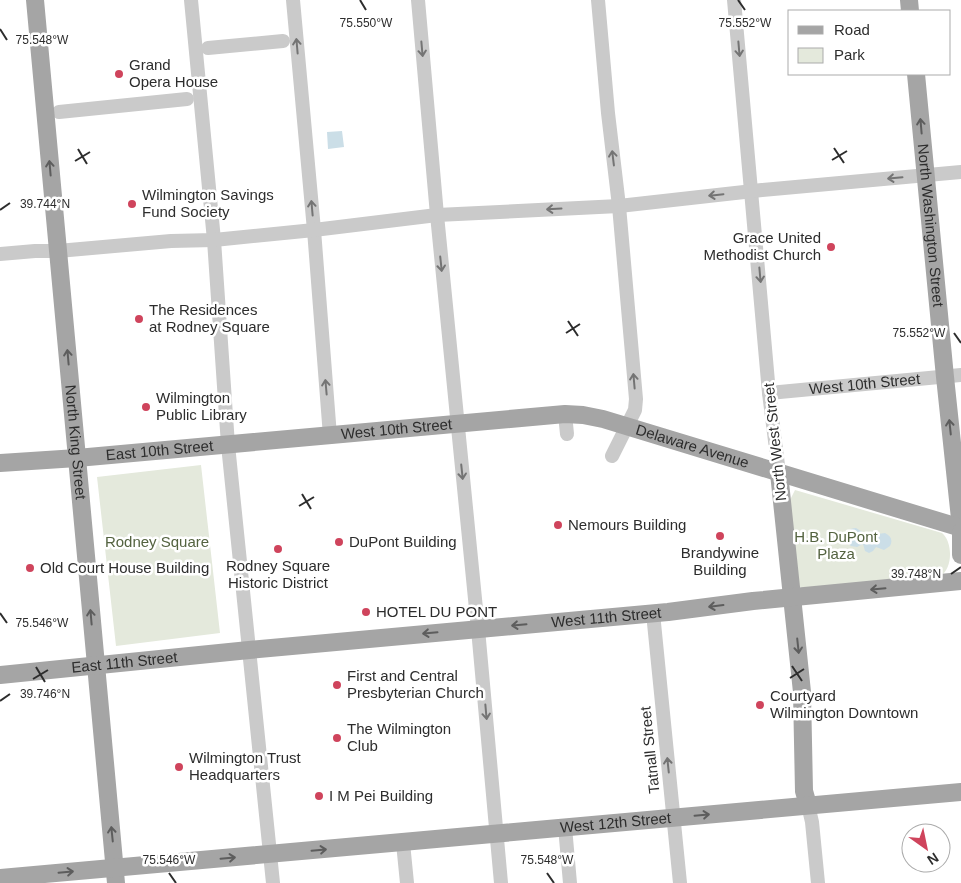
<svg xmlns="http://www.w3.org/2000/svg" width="961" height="883" font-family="Helvetica,sans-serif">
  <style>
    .green { fill: #e4e9dc }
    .water { fill: #cbdee7 }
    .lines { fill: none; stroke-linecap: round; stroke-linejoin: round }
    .minor { stroke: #cacaca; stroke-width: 14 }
    .major { stroke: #a5a5a5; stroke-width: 18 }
    .oneway { stroke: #747474 }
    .oneway2 { stroke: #5d5d5d }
    .ticks { fill: none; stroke: #2d2d2d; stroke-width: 2 }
    .poi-dot { fill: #cf445c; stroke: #fff; stroke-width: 2 }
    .labels { text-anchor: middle; stroke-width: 5; stroke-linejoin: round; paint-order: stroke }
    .poi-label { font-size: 15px; fill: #2d2d2d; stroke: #fff; text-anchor: start }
    .street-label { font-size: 15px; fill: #2d2d2d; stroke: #fff }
    .park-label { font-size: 15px; fill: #546340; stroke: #fff }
    .ticks-label { font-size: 12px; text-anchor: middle; fill: #2d2d2d; stroke: #fff; stroke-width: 5; stroke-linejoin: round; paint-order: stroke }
  </style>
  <rect width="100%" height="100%" fill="#fff"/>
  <path class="green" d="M201 465 220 633 116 646 97 477Z
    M795 490 942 533C953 542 953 569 940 576L803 589 799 586 789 502Z"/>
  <path class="water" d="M342 131 344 147 328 149 327 132Z
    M856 528 864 533 865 541 868 539 874 541 878 534 885 533C891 536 893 540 890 546L884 550 876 547 873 551 869 553 865 551 863 544 857 547 851 546 846 541C845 534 849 528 856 528Z"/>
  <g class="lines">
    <g class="minor">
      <path d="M191 0 214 240 228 445 273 883"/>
      <path d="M293 0 314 230 330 436"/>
      <path d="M418 0 437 215 478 629 501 883"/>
      <path d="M598 0 608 113 619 206 636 399 635 410 612 456"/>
      <path d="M734 0 769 393 779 473"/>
      <path d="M208 48 283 41"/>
      <path d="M59 112 187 99"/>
      <path d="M0 254 35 251H58L171 241 214 240 314 230 437 215 619 206 762 190 961 172"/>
      <path id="s1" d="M769 393 961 375"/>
      <path d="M565 414 567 434"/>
      <path d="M653 613 680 883"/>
      <path d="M808 805 812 822 818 883"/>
      <path d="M565 827 570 883"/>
      <path d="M403 843 407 883"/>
    </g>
    <g class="major">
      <path id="s2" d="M35 0 116 883"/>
      <path d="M909 0 910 11"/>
      <path id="s3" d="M916 74 945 377 961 528"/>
      <path id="s4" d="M0 463 77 458 565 414 583 415 603 419 961 528"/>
      <path d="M779 473 802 692 804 791 808 805"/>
      <path d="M961 532V555"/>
      <path id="s5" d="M0 675 249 650 668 612 753 601 961 581"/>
      <path id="s6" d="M0 878 961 792"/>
    </g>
  </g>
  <defs><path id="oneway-shaft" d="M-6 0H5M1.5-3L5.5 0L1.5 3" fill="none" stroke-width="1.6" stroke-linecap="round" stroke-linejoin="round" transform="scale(1.25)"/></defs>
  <g class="oneway">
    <use href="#oneway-shaft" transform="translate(297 46) rotate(-95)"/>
    <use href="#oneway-shaft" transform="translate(422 49) rotate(85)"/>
    <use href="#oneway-shaft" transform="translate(739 49) rotate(85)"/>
    <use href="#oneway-shaft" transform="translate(613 158) rotate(-97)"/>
    <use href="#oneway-shaft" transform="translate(895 178) rotate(175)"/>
    <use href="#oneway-shaft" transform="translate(716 195) rotate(174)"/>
    <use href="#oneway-shaft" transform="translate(312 208) rotate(-95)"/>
    <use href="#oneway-shaft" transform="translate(554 209) rotate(177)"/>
    <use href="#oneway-shaft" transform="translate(441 264) rotate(84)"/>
    <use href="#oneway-shaft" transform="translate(760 275) rotate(85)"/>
    <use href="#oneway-shaft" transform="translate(634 381) rotate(-95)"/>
    <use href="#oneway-shaft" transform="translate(326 387) rotate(-95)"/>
    <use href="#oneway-shaft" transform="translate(462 472) rotate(84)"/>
    <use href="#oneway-shaft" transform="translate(486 712) rotate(85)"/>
    <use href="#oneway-shaft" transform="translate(668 765) rotate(-96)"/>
  </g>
  <g class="oneway2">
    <use href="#oneway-shaft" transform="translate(921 126) rotate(-95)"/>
    <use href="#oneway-shaft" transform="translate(50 168) rotate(-95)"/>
    <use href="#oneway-shaft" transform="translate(68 357) rotate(-95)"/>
    <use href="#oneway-shaft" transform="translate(950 427) rotate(-96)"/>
    <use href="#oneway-shaft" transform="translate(878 589) rotate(175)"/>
    <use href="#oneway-shaft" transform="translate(716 606) rotate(173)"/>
    <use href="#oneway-shaft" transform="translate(91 617) rotate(-95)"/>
    <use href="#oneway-shaft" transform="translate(519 625) rotate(175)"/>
    <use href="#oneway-shaft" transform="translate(430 633) rotate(175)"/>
    <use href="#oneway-shaft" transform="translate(798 646) rotate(84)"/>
    <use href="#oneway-shaft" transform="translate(702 815) rotate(-5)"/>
    <use href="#oneway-shaft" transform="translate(112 834) rotate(-96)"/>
    <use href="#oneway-shaft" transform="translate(319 850) rotate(-5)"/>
    <use href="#oneway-shaft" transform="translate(228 858) rotate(-5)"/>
    <use href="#oneway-shaft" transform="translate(66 872) rotate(-5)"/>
  </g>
  <path class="ticks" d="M360 0 366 10M738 0 745 10M0 29 7 40M834 148 844 163M78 149 87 164M832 160 847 151M75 161 90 152M0 210 10 203M568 321 578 336M566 333 580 324M954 333 961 343M302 494 311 509M299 506 314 497M951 574 961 567M0 613 7 623M792 666 802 681M36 667 45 682M790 678 804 669M33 679 48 670M0 701 10 694M169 873 176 883M547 873 554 883"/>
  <g class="poi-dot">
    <circle cx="119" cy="74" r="5"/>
    <circle cx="132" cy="204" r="5"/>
    <circle cx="831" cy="247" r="5"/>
    <circle cx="139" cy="319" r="5"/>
    <circle cx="146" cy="407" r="5"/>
    <circle cx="558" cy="525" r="5"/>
    <circle cx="720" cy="536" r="5"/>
    <circle cx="339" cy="542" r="5"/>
    <circle cx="278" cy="549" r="5"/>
    <circle cx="30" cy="568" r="5"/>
    <circle cx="366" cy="612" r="5"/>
    <circle cx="337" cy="685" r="5"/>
    <circle cx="760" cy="705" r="5"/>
    <circle cx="337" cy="738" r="5"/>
    <circle cx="179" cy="767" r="5"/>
    <circle cx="319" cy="796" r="5"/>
  </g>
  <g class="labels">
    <g class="poi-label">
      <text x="129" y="70">Grand<tspan x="129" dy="17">Opera House</tspan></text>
      <text x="142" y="200">Wilmington Savings<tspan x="142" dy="17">Fund Society</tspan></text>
      <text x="821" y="243" text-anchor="end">Grace United<tspan x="821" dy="17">Methodist Church</tspan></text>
      <text x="149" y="315">The Residences<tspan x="149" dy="17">at Rodney Square</tspan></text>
      <text x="156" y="403">Wilmington<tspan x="156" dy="17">Public Library</tspan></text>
      <text x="568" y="530">Nemours Building</text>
      <text x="349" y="547">DuPont Building</text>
      <text x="720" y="558" text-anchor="middle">Brandywine<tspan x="720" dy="17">Building</tspan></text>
      <text x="278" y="571" text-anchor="middle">Rodney Square<tspan x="278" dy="17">Historic District</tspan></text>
      <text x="40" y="573">Old Court House Building</text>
      <text x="376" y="617">HOTEL DU PONT</text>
      <text x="347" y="681">First and Central<tspan x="347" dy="17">Presbyterian Church</tspan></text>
      <text x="770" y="701">Courtyard<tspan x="770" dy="17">Wilmington Downtown</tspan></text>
      <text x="347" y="734">The Wilmington<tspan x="347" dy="17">Club</tspan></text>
      <text x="189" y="763">Wilmington Trust<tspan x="189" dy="17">Headquarters</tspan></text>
      <text x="329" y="801">I M Pei Building</text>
    </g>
    <g class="street-label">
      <text dy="5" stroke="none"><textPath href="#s3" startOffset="152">North Washington Street</textPath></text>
      <text dy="5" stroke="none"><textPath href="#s1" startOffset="96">West 10th Street</textPath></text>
      <text dy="5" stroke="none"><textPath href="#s4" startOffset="398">West 10th Street</textPath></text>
      <text dy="5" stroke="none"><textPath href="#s2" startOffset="444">North King Street</textPath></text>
      <text transform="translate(775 442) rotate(-96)" y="5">North West Street</text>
      <text dy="5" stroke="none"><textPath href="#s4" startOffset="699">Delaware Avenue</textPath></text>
      <text dy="5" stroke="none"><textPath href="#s4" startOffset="160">East 10th Street</textPath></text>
      <text dy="5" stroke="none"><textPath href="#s5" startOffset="609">West 11th Street</textPath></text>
      <text dy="5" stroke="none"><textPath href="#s5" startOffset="125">East 11th Street</textPath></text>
      <text transform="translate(650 750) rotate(-96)" y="5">Tatnall Street</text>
      <text dy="5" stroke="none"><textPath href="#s6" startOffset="618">West 12th Street</textPath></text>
    </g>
    <g class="park-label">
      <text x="836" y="542">H.B. DuPont<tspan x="836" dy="17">Plaza</tspan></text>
      <text x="157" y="547">Rodney Square</text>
    </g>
  </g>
  <g class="ticks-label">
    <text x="366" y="27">75.550°W</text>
    <text x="745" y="27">75.552°W</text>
    <text x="42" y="44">75.548°W</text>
    <text x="45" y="208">39.744°N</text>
    <text x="919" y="337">75.552°W</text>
    <text x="916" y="578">39.748°N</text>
    <text x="42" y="627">75.546°W</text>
    <text x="45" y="698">39.746°N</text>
    <text x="169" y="864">75.546°W</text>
    <text x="547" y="864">75.548°W</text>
  </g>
  <rect x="788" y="10" width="162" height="65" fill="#ffffff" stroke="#ababab"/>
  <rect x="798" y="26" width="25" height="8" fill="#a5a5a5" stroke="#ababab"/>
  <text x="834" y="35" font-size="15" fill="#2d2d2d">Road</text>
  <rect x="798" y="48" width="25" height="15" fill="#e4e9dc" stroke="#ababab"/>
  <text x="834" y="60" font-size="15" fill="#2d2d2d">Park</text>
  <g transform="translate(926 848) rotate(147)"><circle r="24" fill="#ffffff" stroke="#ababab"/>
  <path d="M0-4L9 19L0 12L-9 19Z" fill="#cf445c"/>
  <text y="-8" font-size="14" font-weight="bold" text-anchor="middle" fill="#2d2d2d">N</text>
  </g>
</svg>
